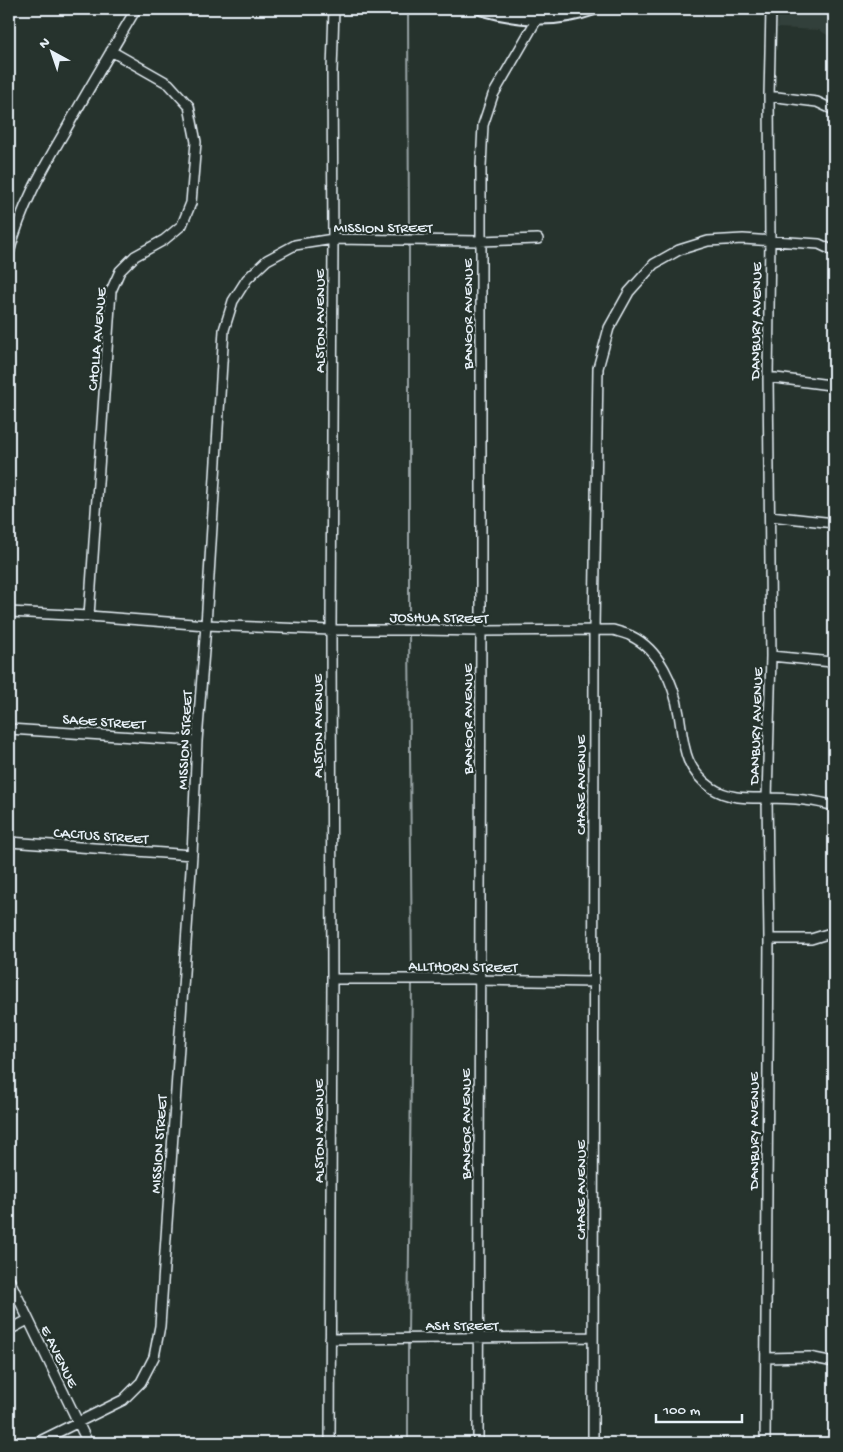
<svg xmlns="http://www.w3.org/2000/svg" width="843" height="1452" font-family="'Gochi Hand',sans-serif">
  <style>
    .built { fill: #333f3a }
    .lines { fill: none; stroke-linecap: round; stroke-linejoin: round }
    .stream { stroke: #98a3a5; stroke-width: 2 }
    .minor-casing { stroke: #e8f1f8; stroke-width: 12 }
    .major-casing { stroke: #e8f1f8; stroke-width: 15 }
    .minor { stroke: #26332d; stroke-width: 9 }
    .major { stroke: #26332d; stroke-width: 11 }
    .labels { text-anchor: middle; stroke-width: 4.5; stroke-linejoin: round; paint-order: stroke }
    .street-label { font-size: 15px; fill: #e8f1f8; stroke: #26332d }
  </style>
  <rect width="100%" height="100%" fill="#26332d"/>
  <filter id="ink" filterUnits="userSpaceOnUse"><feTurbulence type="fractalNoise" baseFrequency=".02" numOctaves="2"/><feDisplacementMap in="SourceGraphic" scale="10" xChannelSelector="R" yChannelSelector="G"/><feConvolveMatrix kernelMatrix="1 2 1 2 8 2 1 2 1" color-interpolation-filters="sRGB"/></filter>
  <g filter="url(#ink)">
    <path class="built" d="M778 9H834V39L819 30 777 28Z"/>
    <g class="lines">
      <path class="stream" d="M408 9 409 236
        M409 626V243
        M409 633 412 976
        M408 1336 412 983
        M408 1443V1341"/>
      <defs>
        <path id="minor" d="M769 96 817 102 834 110
          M9 253C21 207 41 172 65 131 88 90 112 50 136 9
          M768 377 830 385 834 387
          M770 516 834 523
          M9 612 89 616 206 625 331 630H420L481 631 613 630C619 632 626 633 631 636 660 650 674 684 679 714 684 745 683 768 712 788 728 799 748 798 767 798 789 798 812 799 834 806
          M89 616 111 291 120 271 135 256 164 240 182 225 191 203 196 142 189 106 169 84 111 51
          M771 656 832 662 834 663
          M9 729 197 741
          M9 842 192 855
          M769 939H811L834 932
          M332 979H475L480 980 594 982
          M9 1279 88 1443
          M9 1330 28 1320
          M330 1339 593 1337
          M766 1358 809 1357 834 1362
          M36 1443 123 1400 141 1382 154 1357 160 1326 192 855 197 741 206 625 224 330 233 301 247 279 267 260 295 245 333 239 480 241 538 239
          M330 1443 332 979 331 630 333 239 332 71 334 9
          M478 1443 481 631V167L483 125 493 95 537 19 541 9
          M593 1443 594 629 598 368 609 328 629 292 654 264 679 250 708 241 743 239 819 244 834 251
          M765 1443 769 939 767 798 771 656 768 377 770 240 769 96 771 9"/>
        <path id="major" d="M482 9C519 20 557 22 593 9"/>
      </defs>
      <use href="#minor" class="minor-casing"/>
      <use href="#major" class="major-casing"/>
      <use href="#minor" class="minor"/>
      <use href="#major" class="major"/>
    </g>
  </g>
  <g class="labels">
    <g class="street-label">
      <text x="383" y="232">MISSION STREET</text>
      <text transform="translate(467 314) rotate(-90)" y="5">BANGOR AVENUE</text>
      <text transform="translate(319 321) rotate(-90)" y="5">ALSTON AVENUE</text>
      <text transform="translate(755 321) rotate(-89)" y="5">DANBURY AVENUE</text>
      <text transform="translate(96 339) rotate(-85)" y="5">CHOLLA AVENUE</text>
      <text transform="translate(439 617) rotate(1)" y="5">JOSHUA STREET</text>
      <text transform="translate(467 719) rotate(-90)" y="5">BANGOR AVENUE</text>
      <text transform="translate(104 721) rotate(4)" y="5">SAGE STREET</text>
      <text transform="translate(317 726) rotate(-90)" y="5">ALSTON AVENUE</text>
      <text transform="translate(755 726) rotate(-88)" y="5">DANBURY AVENUE</text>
      <text transform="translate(184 740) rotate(-87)" y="5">MISSION STREET</text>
      <text transform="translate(580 785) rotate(-90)" y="5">CHASE AVENUE</text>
      <text transform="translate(101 835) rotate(4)" y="5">CACTUS STREET</text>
      <text transform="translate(463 966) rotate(1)" y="5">ALLTHORN STREET</text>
      <text transform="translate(465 1124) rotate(-90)" y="5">BANGOR AVENUE</text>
      <text transform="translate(318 1131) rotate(-90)" y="5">ALSTON AVENUE</text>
      <text transform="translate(753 1131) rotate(-90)" y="5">DANBURY AVENUE</text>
      <text transform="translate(158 1144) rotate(-86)" y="5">MISSION STREET</text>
      <text transform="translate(580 1190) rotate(-90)" y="5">CHASE AVENUE</text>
      <text x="462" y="1330">ASH STREET</text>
      <text transform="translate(60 1356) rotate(64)" y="5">E AVENUE</text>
    </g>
  </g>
  <rect width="843" height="1452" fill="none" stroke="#26332d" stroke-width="30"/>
  <rect x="15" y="15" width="813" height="1422" fill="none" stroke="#e8f1f8" stroke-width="2" filter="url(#ink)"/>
  <g transform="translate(52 52) rotate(320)" stroke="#26332d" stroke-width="4" paint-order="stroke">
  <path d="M0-4L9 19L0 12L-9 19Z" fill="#e8f1f8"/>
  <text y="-8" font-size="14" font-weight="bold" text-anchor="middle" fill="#e8f1f8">N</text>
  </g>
  <path d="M656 1414v8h86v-8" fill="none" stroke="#e8f1f8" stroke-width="2.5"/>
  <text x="663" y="1414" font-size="15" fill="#e8f1f8" stroke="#26332d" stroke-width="4" paint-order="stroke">100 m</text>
</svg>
